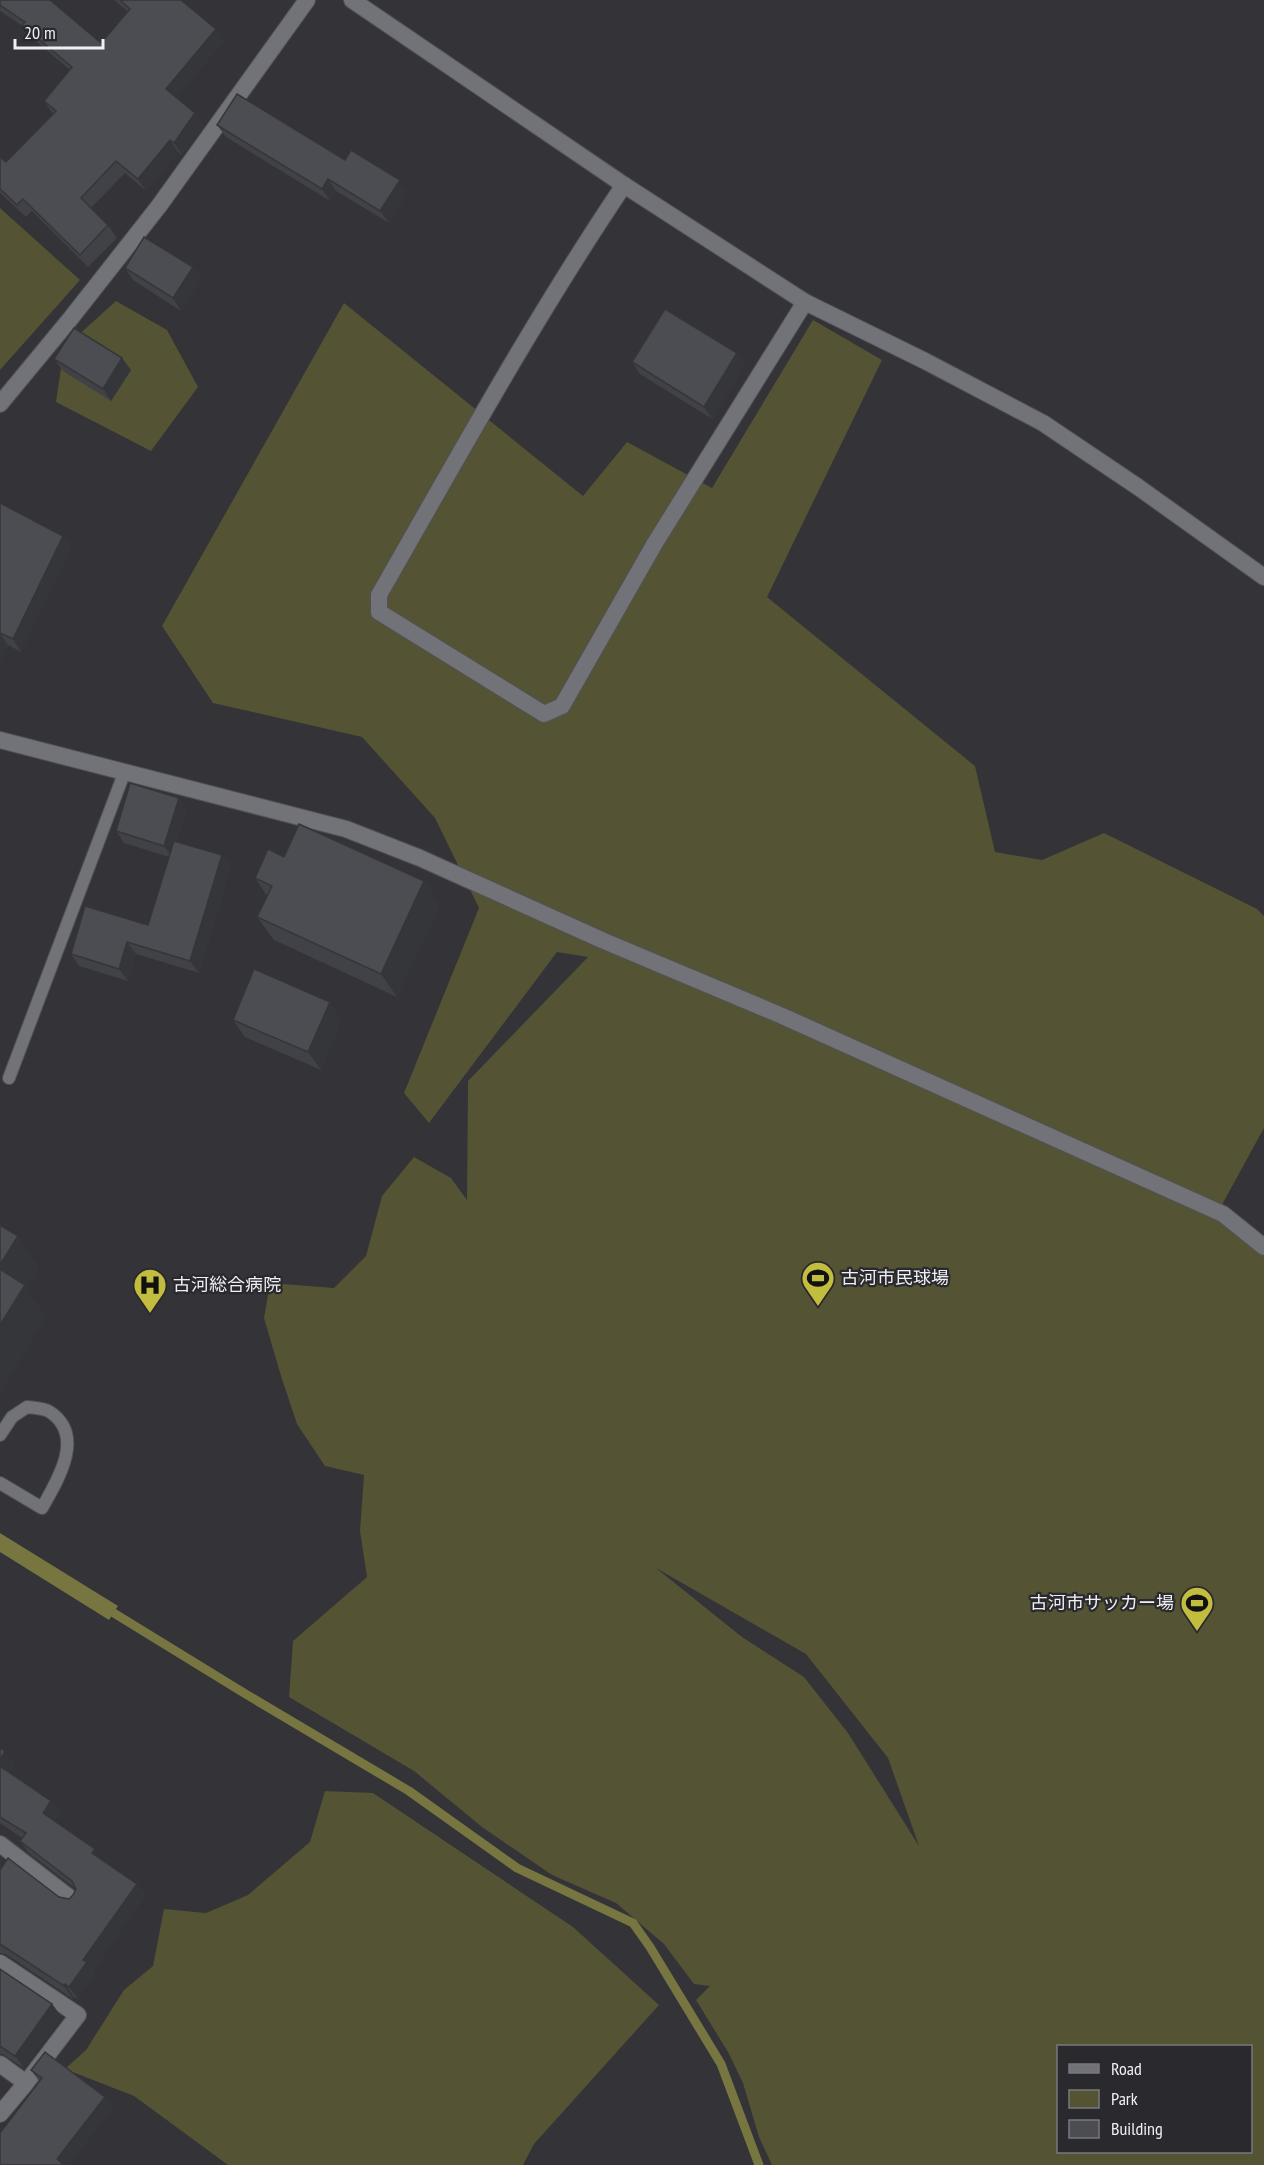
<svg xmlns="http://www.w3.org/2000/svg" width="1264" height="2165" font-family="'PT Sans Narrow','Noto Sans JP',sans-serif">
  <style>
    .green { fill: #545333; fill-rule: evenodd }
    .water { fill: #777540 }
    .lines { fill: none; stroke-linecap: round; stroke-linejoin: round }
    .stream { stroke: #777540; stroke-width: 9 }
    .service-casing { stroke: #525256; stroke-width: 14 }
    .minor-casing { stroke: #525256; stroke-width: 18 }
    .tertiary-casing { stroke: #525256; stroke-width: 18 }
    .service { stroke: #727378; stroke-width: 12 }
    .minor { stroke: #727378; stroke-width: 16 }
    .tertiary { stroke: #727378; stroke-width: 16 }
    .wall { fill: #414247 }
    .shaded-wall { fill: #353639 }
    .building { fill: #4c4d52; stroke: #353639; stroke-width: 1.5 }
    .labels { text-anchor: middle; stroke-width: 4.5; stroke-linejoin: round; paint-order: stroke }
    .poi-label { font-size: 18px; fill: #eff0f3; stroke: #29292e; text-anchor: start }
  </style>
  <rect width="100%" height="100%" fill="#333338"/>
  <path class="green" d="M0 208 80 280 0 370Z
    M116 301 167 330 198 387 151 451 56 402 64 348Z
    M344 303 583 496 627 442 712 488 813 320 882 360 767 597 975 766 995 852 1042 860 1104 833 1257 909 1264 916V1128L1218 1212 1264 1247V2165H772L759 2137 743 2083 728 2052 696 2000 710 1986 694 1984 664 1944 616 1903 552 1875 482 1827 414 1771 289 1697 293 1641 367 1577 360 1531 364 1475 325 1466 297 1424 281 1376 264 1318 270 1283 334 1288 366 1256 382 1196 414 1157 451 1178 467 1200 468 1081 588 957 557 952 429 1123 404 1093 479 908 435 818 362 737 213 703 162 626ZM656 1568 806 1654 888 1758 919 1846 848 1733 804 1677 742 1637ZM1058 2046H1250V2152H1058Z
    M325 1791 373 1793 573 1927 659 2005 534 2144 523 2165H228L134 2096 65 2069 86 2050 124 1990 153 1966 164 1909 206 1913 248 1895 310 1842Z"/>
  <path class="water" d="M0 1533 118 1606 109 1620 0 1552Z"/>
  <g class="lines">
    <path class="stream" d="M104 1607 244 1693 409 1791 517 1868 633 1923 650 1947 721 2064 759 2165"/>
    <defs>
      <path id="service" d="M9 1078 125 771
        M0 1435 12 1417 27 1407C34 1408 44 1408 50 1412 86 1436 57 1481 42 1508L0 1483"/>
      <path id="minor" d="M624 185C535 317 458 457 379 595V612L544 714 562 706 655 543 805 302
        M0 740 346 829 420 858 604 941 780 1015 1223 1214 1264 1247
        M0 1844 74 1901
        M0 1963 78 2015 26 2083
        M0 2064 26 2083 0 2114"/>
      <path id="tertiary" d="M352 0 624 185 805 302 925 361 1043 423 1138 487 1264 577
        M0 404 71 318 159 206 307 0"/>
    </defs>
    <use href="#service" class="service-casing"/>
    <use href="#minor" class="minor-casing"/>
    <use href="#tertiary" class="tertiary-casing"/>
    <use href="#service" class="service"/>
    <use href="#minor" class="minor"/>
    <use href="#tertiary" class="tertiary"/>
  </g>
  <path class="wall" d="M0 0 101 43 127 11 114 0H181L216 29 224 41 177 98 204 125 182 155 178 152 146 191 125 173 91 208 108 225 117 238 88 267 32 211 26 217 0 193V157L6 162 53 114 44 101 70 70 31 37 24 27 0 11Z
    M217 125 345 160 408 192 389 223 336 191 330 201 226 137Z
    M193 267 201 279 181 311 133 280 125 268Z
    M737 353 745 365 712 419 640 374 632 362Z
    M122 358 131 370 111 401 63 371 54 359Z
    M0 503 63 536 71 548 21 652 8 645 0 661Z
    M179 798 187 810 177 842 222 855 231 867 199 973 136 954 128 981 79 966 71 954 148 925 169 857 124 843 116 831Z
    M284 857 424 881 440 904 397 997 274 940 257 917 267 896 255 878Z
    M342 1019 321 1070 245 1037 233 1020Z
    M0 1748 5 1751 14 1764 9 1772 51 1801 60 1813 54 1821 103 1860 137 1884 145 1896 93 1971 95 1974 78 1999 74 1997 73 1999 6 1954 0 1953V1870L59 1897 69 1899 73 1895 76 1889 29 1853 20 1841 22 1838 0 1823Z
    M0 1969 52 2004 61 2016 24 2068 2 2054H0Z
    M31 2070 105 2097 113 2109 39 2081Z"/>
  <path class="shaded-wall" d="M216 29 224 41 175 101 166 89Z
    M195 113 204 125 182 155 174 143Z
    M170 140 178 152 146 191 138 179Z
    M328 179 336 191 330 201 322 189Z
    M400 180 408 192 389 223 380 211Z
    M193 267 201 279 181 311 173 298Z
    M737 353 745 365 712 419 704 407Z
    M122 358 131 370 111 401 103 389Z
    M63 536 71 548 21 652 13 639Z
    M0 633 8 645 0 661Z
    M179 798 187 810 173 858 164 846Z
    M222 855 231 867 199 973 190 961Z
    M424 881 440 904 397 997 381 974Z
    M127 942 136 954 128 981 119 969Z
    M330 1002 342 1019 321 1070 308 1052Z
    M18 1236 40 1268 27 1289 47 1317 0 1393V1265Z
    M5 1751 14 1764 6 1777 0 1768V1760Z
    M51 1801 60 1813 51 1825 43 1813Z
    M95 1849 103 1861 92 1853Z
    M137 1884 145 1896 93 1971 95 1974 78 1999 69 1987 83 1960Z
    M65 1984 74 1997 73 1999 64 1986Z
    M52 2004 61 2016 24 2068 15 2056Z
    M105 2097 113 2109 70 2165H61L57 2159Z"/>
  <path class="building" d="M0 0H50L101 43 130 9 120 0H181L216 29 166 89 195 113 174 143 170 140 138 179 116 161 81 198 108 225 80 255 23 199 17 205 0 189V157L6 162 56 111 44 101 72 67 22 25 25 22 0 5Z
    M237 94 345 160 351 150 400 180 380 211 328 179 322 189 217 125Z
    M144 237 193 267 173 298 125 268Z
    M665 309 737 353 704 407 632 362Z
    M74 328 122 358 103 389 54 359Z
    M0 503 63 536 13 639 0 633Z
    M130 783 179 798 164 846 116 831Z
    M299 824 424 881 381 974 257 917 272 886 255 878 268 849 284 857Z
    M174 841 222 855 190 961 127 942 119 969 71 954 85 906 148 925Z
    M254 969 330 1002 308 1052 233 1020Z
    M0 1225 18 1236 0 1265Z
    M0 1269 25 1285 0 1325Z
    M0 1748 5 1751 0 1760Z
    M0 1766 51 1801 43 1813 95 1849 92 1853 137 1884 83 1960 87 1962 69 1987 65 1984 64 1986 0 1944V1870L8 1858 59 1897 69 1899 73 1895 76 1889 72 1881 20 1841 26 1833 0 1817Z
    M0 1969 52 2004 15 2056 0 2046Z
    M45 2052 105 2097 57 2159 64 2165H0V2133L42 2078 31 2070Z"/>
  <defs>
    <symbol id="stadium-pin" viewBox="-11 -11 22 30"><path d="M0 17L-7.5 6A9.5 9.5 0 1 1 7.5 6Z" fill="#c2bd3f" stroke="#29292e"/><path d="M0-5a6.5 5 0 1 0 0 10a6.5 5 0 1 0 0-10ZM-3.5-1.8h7v3.6h-7Z" fill="#111"/></symbol>
    <symbol id="hospital-pin" viewBox="-11 -11 22 30"><path d="M0 17L-7.5 6A9.5 9.5 0 1 1 7.5 6Z" fill="#c2bd3f" stroke="#29292e"/><path d="M-5-5h3v3.5h4V-5h3V5h-3V1.5h-4V5h-3Z" fill="#111"/></symbol>
  </defs>
  <g fill-rule="evenodd">
    <use href="#stadium-pin" x="799" y="1259" width="38" height="52"/>
    <use href="#hospital-pin" x="131" y="1266" width="38" height="52"/>
    <use href="#stadium-pin" x="1178" y="1584" width="38" height="52"/>
  </g>
  <g class="labels">
    <g class="poi-label">
      <text x="841" y="1284">古河市民球場</text>
      <text x="173" y="1291">古河総合病院</text>
      <text x="1174" y="1609" text-anchor="end">古河市サッカー場</text>
    </g>
  </g>
  <rect x="1057" y="2045" width="195" height="108" fill="#29292e" stroke="#78797d" stroke-width="1.5"/>
  <rect x="1069" y="2064" width="30" height="9" fill="#727378" stroke="#78797d" stroke-width="1.5"/>
  <text x="1111" y="2075" font-size="18" fill="#eff0f3">Road</text>
  <rect x="1069" y="2090" width="30" height="18" fill="#545333" stroke="#78797d" stroke-width="1.5"/>
  <text x="1111" y="2105" font-size="18" fill="#eff0f3">Park</text>
  <rect x="1069" y="2120" width="30" height="18" fill="#4c4d52" stroke="#78797d" stroke-width="1.5"/>
  <text x="1111" y="2135" font-size="18" fill="#eff0f3">Building</text>
  <path d="M15 39v9h88v-9" fill="none" stroke="#eff0f3" stroke-width="3"/>
  <text x="24" y="39" font-size="18" fill="#eff0f3" stroke="#29292e" stroke-width="4.5" paint-order="stroke">20 m</text>
</svg>
